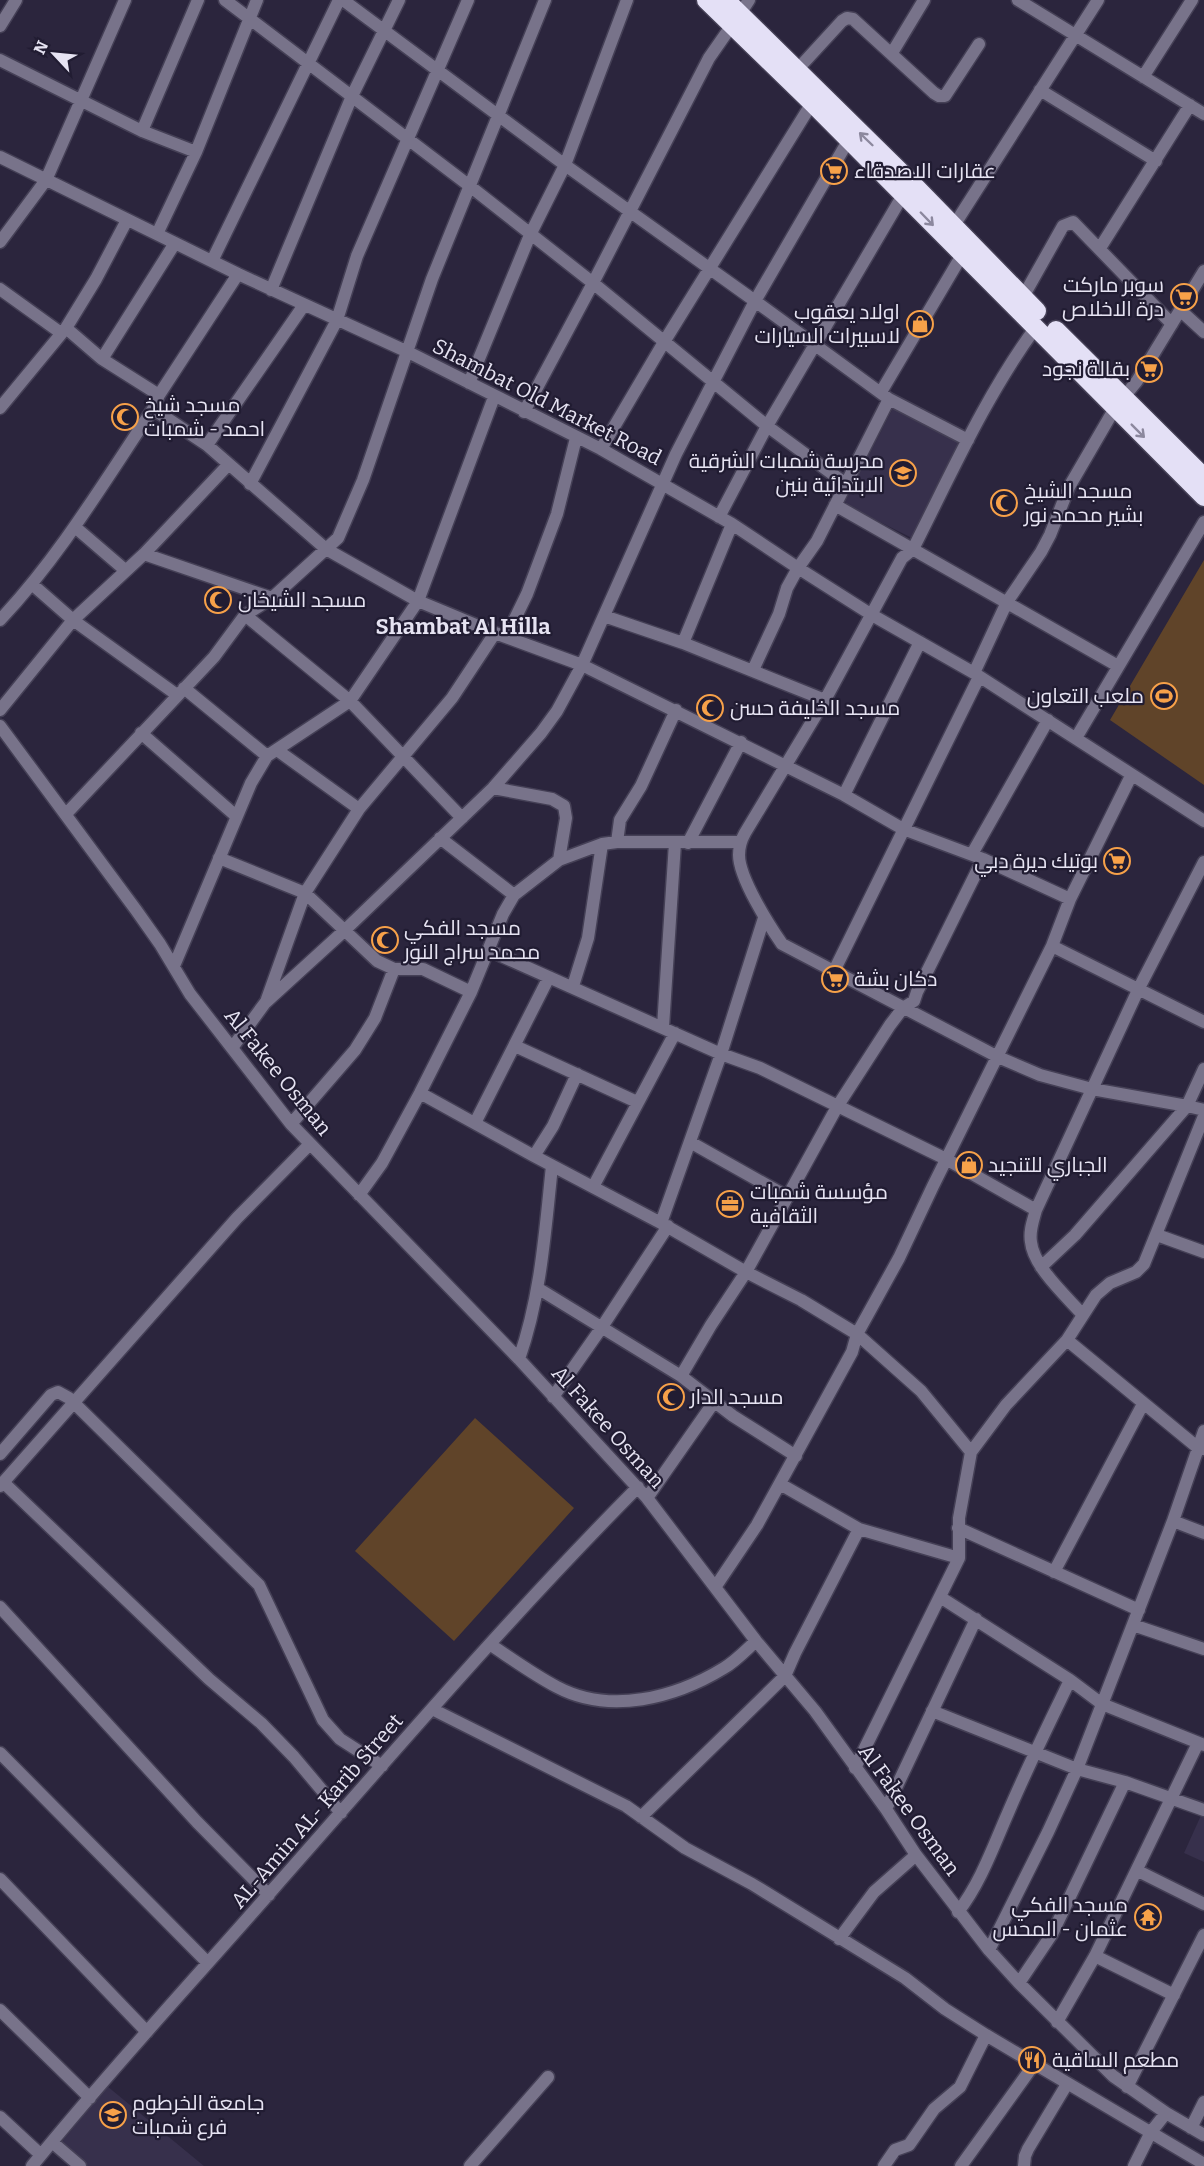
<svg xmlns="http://www.w3.org/2000/svg" width="1204" height="2166" font-family="Bitter,Cairo,serif">
  <style>
    .built { fill: #37304c }
    .green { fill: #604429 }
    .lines { fill: none; stroke-linecap: round; stroke-linejoin: round }
    .minor-casing { stroke: #454056; stroke-width: 15 }
    .highway-casing { stroke: #454056; stroke-width: 21 }
    .minor { stroke: #78738a; stroke-width: 12 }
    .highway { stroke: #e4e0f6; stroke-width: 18 }
    .oneway { stroke: #8c889e }
    .labels { text-anchor: middle; stroke-width: 4.5; stroke-linejoin: round; paint-order: stroke }
    .poi-label { font-size: 21px; fill: #e6e3f2; stroke: #211c32; text-anchor: start }
    .street-label { font-size: 21px; fill: #e6e3f2; stroke: #211c32 }
    .neighbourhood-label { font-size: 22px; font-weight: bold; fill: #e6e3f2; stroke: #211c32 }
  </style>
  <rect width="100%" height="100%" fill="#2b253d"/>
  <path class="built" d="M893 408 962 443 914 539 844 504Z
    M1203 1811H1204V1862L1184 1853Z
    M107 2086 204 2166H87L60 2144Z"/>
  <path class="green" d="M1204 560V785L1110 720Z
    M475 1418 574 1508 454 1641 355 1551Z"/>
  <g class="lines">
    <defs>
      <path id="minor" d="M225 0 471 187 593 283 767 426 846 484
        M343 0 565 165 755 301 889 399 968 440
        M1018 0 1204 114
        M740 14 749 0
        M0 26 16 0
        M892 53 924 0
        M0 60 142 131 196 152
        M797 70 842 21 847 18 853 19 934 93 939 96H945L979 44
        M1143 77 1192 0
        M1040 90 1156 161
        M142 131 198 0
        M0 157 238 274 408 352 601 449 732 524 798 568 872 615 974 673 1204 821
        M953 227 1098 0
        M157 234 196 152 257 0
        M0 242 46 180 125 0
        M1100 248 1190 105
        M212 261 339 0
        M0 289 61 333
        M271 290 352 96 399 0
        M1023 297 1063 226 1073 222 1172 324
        M1180 310 1204 332
        M1036 327C986 395 951 474 913 549L902 558 825 700 745 833C741 840 739 847 739 855 739 878 769 925 782 944L998 1057 1040 1075 1092 1089 1187 1106
        M66 328 102 359 159 395
        M102 359 175 243
        M469 383 530 235 565 165 627 0
        M881 392 962 255
        M0 408 66 328 96 279 127 220
        M153 409 207 445 326 549 418 601 495 633 582 665 844 795 903 829 983 859 1070 899
        M524 412 593 283 709 58 732 25
        M207 445 304 305
        M601 449 664 342 812 103
        M250 484 337 320 357 256 468 0
        M835 505 1118 666
        M719 517 767 426 903 195
        M75 527 125 570
        M144 554 272 598
        M33 585 73 620 177 695
        M245 615 350 701 462 818
        M604 616 683 643 825 700
        M0 620C60 556 104 482 153 409L159 395 238 274
        M506 637 527 594 557 514 576 438
        M683 643 732 524
        M753 670 779 614 787 588 798 568 817 541 889 399
        M974 673 1007 602 1041 552 1050 535 1069 487 1115 408 1137 381 1204 271
        M184 688 267 756
        M0 710 73 620 144 554 229 464
        M0 726 136 910 160 944 190 994 291 1124 519 1359 647 1498 756 1641 815 1711 886 1809 916 1855 989 1950 1019 1983 1113 2076 1166 2113 1204 2135
        M141 733 236 816
        M1076 738 1204 522
        M277 750 359 809
        M493 788 552 799 564 806 566 818 559 860
        M844 795 920 642
        M66 814 214 657 245 615 272 598 338 538 363 480 432 279 545 0
        M440 838 514 895
        M617 842 620 820 641 786 676 710
        M688 843 741 742
        M972 854 1048 720
        M219 858 305 893 377 961 394 969H423L471 992
        M1052 946 1204 1022
        M488 950 721 1054 760 1068 946 1159 1036 1210
        M174 966 251 783 267 756 350 701 418 601 494 397
        M834 971 979 677
        M573 986 588 938 602 844
        M267 999 305 893 359 809 452 698 495 633
        M663 1027 675 843
        M515 1046 637 1102
        M232 1048 265 1003 345 930 493 788 541 733 557 711 582 665 676 454 755 301 848 141
        M1204 1069 1187 1106 1204 1110
        M420 1093 534 1156 661 1223 746 1272 801 1300 857 1334 921 1391 971 1452
        M475 1123 549 977
        M291 1124 355 1050 375 1018 394 969
        M690 1142 788 1197
        M534 1156 553 1126 577 1074
        M593 1187 675 1033
        M359 1195 382 1163 420 1093 471 992 503 914 514 895 559 860 602 844 617 842H740
        M661 1223 721 1054 764 918
        M1157 1235 1204 1252
        M1041 1267 1075 1235 1187 1106
        M539 1289 681 1376 733 1416 796 1456
        M1082 1314C1066 1296 1033 1266 1031 1242 1029 1231 1033 1221 1036 1210L1139 988 1204 862
        M1067 1340 1197 1447 1203 1449
        M519 1359C541 1296 545 1232 552 1166
        M681 1376 711 1325 746 1272 837 1107 890 1025 903 1008 914 1001 917 992 983 859
        M553 1397 602 1327 668 1226
        M0 1454 51 1395 58 1392 69 1398 259 1585 323 1720 340 1739 382 1766
        M3 1482 209 1679 261 1723 294 1757 341 1813
        M780 1484 859 1529 959 1558
        M0 1486 237 1218 309 1145
        M647 1498 714 1402
        M1173 1521 1204 1533
        M958 1528 1139 1610
        M1054 1572 1143 1404
        M716 1586 757 1525 852 1352 857 1334 899 1258 933 1186 1052 946 1070 899 1131 776
        M940 1597 1070 1680 1102 1704 1204 1745
        M0 1607 197 1822 269 1895
        M1133 1625 1204 1649
        M491 1645C512 1659 534 1675 557 1687 610 1715 675 1698 724 1668 736 1661 746 1650 756 1641
        M432 1709 626 1806 685 1848 752 1884 905 1978 945 2009 986 2035 1204 2164
        M932 1711 1077 1769 1125 1782 1204 1810
        M0 1753 208 1963
        M855 1768 959 1558V1518L971 1452 1006 1405 1067 1340 1096 1295 1110 1283 1136 1272 1144 1264 1204 1116
        M886 1809 976 1619
        M641 1817 785 1676 795 1653 859 1529
        M1138 1871 1204 1904
        M0 1879 147 2032
        M958 1912C981 1882 993 1847 1008 1813 1027 1768 1049 1724 1070 1680
        M839 1939 874 1892 916 1855
        M989 1950 1048 1832 1077 1769 1173 1521 1204 1431
        M1095 1956 1174 1995
        M1019 1983 1052 1934 1125 1782
        M0 2010 90 2098
        M1057 2022 1095 1956 1198 1743
        M1127 2087 1204 1935
        M0 2117 41 2155
        M1191 2128 1204 2102
        M52 2142 80 2166
        M32 2166C110 2070 194 1980 275 1887 394 1752 511 1615 638 1487
        M470 2166 548 2077
        M884 2166 895 2150 909 2145 934 2109 960 2087 986 2035
        M961 2166 1035 2063
        M1024 2166 1025 2156 1028 2149 1067 2084
        M1134 2166 1151 2132 1166 2113"/>
      <path id="highway" d="M706 0 812 103 1204 497
        M726 0 911 182 1037 311
        M1056 330 1204 477"/>
    </defs>
    <use href="#minor" class="minor-casing"/>
    <use href="#highway" class="highway-casing"/>
    <use href="#minor" class="minor"/>
    <use href="#highway" class="highway"/>
  </g>
  <defs><path id="oneway-shaft" d="M-6 0H5M1.5-3L5.5 0L1.5 3" fill="none" stroke-width="1.6" stroke-linecap="round" stroke-linejoin="round" transform="scale(1.5)"/></defs>
  <g class="oneway">
    <use href="#oneway-shaft" transform="translate(866 139) rotate(-136)"/>
    <use href="#oneway-shaft" transform="translate(927 219) rotate(46)"/>
    <use href="#oneway-shaft" transform="translate(1138 431) rotate(45)"/>
  </g>
  <defs>
    <symbol id="supermarket-ring" viewBox="-11 -11 22 22"><circle r="9.5" fill="#211c32" stroke="#f7a149" stroke-width="1.5"/><path d="M-6-5.5h2.5l.6 2H6L4.5 2H-2.5L-4.4-4H-6ZM-1.5 3.2a1.3 1.3 0 1 0 .1 0ZM3 3.2a1.3 1.3 0 1 0 .1 0Z" fill="#f7a149"/></symbol>
    <symbol id="shop-ring" viewBox="-11 -11 22 22"><circle r="9.5" fill="#211c32" stroke="#f7a149" stroke-width="1.5"/><path d="M-5-2.5h2.3a2.7 3.5 0 0 1 5.4 0H5L5.5 6h-11ZM-1.5-2.5h3a1.5 2.3 0 0 0-3 0Z" fill="#f7a149"/></symbol>
    <symbol id="mosque-ring" viewBox="-11 -11 22 22"><circle r="9.5" fill="#211c32" stroke="#f7a149" stroke-width="1.5"/><path d="M3.5-4.9A6 6 0 1 0 3.5 4.9A5 5 0 1 1 3.5-4.9Z" fill="#f7a149"/></symbol>
    <symbol id="school-ring" viewBox="-11 -11 22 22"><circle r="9.5" fill="#211c32" stroke="#f7a149" stroke-width="1.5"/><path d="M0-5L7-2L0 1L-7-2ZM-4 1L0 2.5L4 1V4Q0 6-4 4Z" fill="#f7a149"/></symbol>
    <symbol id="stadium-ring" viewBox="-11 -11 22 22"><circle r="9.5" fill="#211c32" stroke="#f7a149" stroke-width="1.5"/><path d="M0-5a6.5 5 0 1 0 0 10a6.5 5 0 1 0 0-10ZM-3.5-1.8h7v3.6h-7Z" fill="#f7a149"/></symbol>
    <symbol id="office-ring" viewBox="-11 -11 22 22"><circle r="9.5" fill="#211c32" stroke="#f7a149" stroke-width="1.5"/><path d="M-6-3h4V-5.5h4V-3h4V5H-6ZM-1-4.5V-3h2v-1.5ZM-6 0V1H6V0Z" fill="#f7a149"/></symbol>
    <symbol id="temple-ring" viewBox="-11 -11 22 22"><circle r="9.5" fill="#211c32" stroke="#f7a149" stroke-width="1.5"/><path d="M0-6L5-2H3V0L6.5 2.5H4V6H1.5V3h-3V6H-4V2.5H-6.5L-3 0V-2H-5Z" fill="#f7a149"/></symbol>
    <symbol id="restaurant-ring" viewBox="-11 -11 22 22"><circle r="9.5" fill="#211c32" stroke="#f7a149" stroke-width="1.5"/><path d="M-5-6h1v4h1v-4h1v4h1v-4h1v5L-1.5 .5V6h-2V.5L-5-1ZM5-6V6H3V1.5H1.5Q1.5-4 5-6Z" fill="#f7a149"/></symbol>
    <symbol id="university-ring" viewBox="-11 -11 22 22"><circle r="9.5" fill="#211c32" stroke="#f7a149" stroke-width="1.5"/><path d="M0-5L7-2L0 1L-7-2ZM-4 1L0 2.5L4 1V4Q0 6-4 4Z" fill="#f7a149"/></symbol>
  </defs>
  <g fill-rule="evenodd">
    <use href="#supermarket-ring" x="819" y="156" width="30" height="30"/>
    <use href="#supermarket-ring" x="1169" y="282" width="30" height="30"/>
    <use href="#shop-ring" x="905" y="309" width="30" height="30"/>
    <use href="#supermarket-ring" x="1134" y="354" width="30" height="30"/>
    <use href="#mosque-ring" x="110" y="402" width="30" height="30"/>
    <use href="#school-ring" x="888" y="458" width="30" height="30"/>
    <use href="#mosque-ring" x="989" y="488" width="30" height="30"/>
    <use href="#mosque-ring" x="203" y="585" width="30" height="30"/>
    <use href="#stadium-ring" x="1149" y="681" width="30" height="30"/>
    <use href="#mosque-ring" x="695" y="693" width="30" height="30"/>
    <use href="#supermarket-ring" x="1102" y="846" width="30" height="30"/>
    <use href="#mosque-ring" x="370" y="925" width="30" height="30"/>
    <use href="#supermarket-ring" x="820" y="964" width="30" height="30"/>
    <use href="#shop-ring" x="954" y="1150" width="30" height="30"/>
    <use href="#office-ring" x="715" y="1189" width="30" height="30"/>
    <use href="#mosque-ring" x="656" y="1382" width="30" height="30"/>
    <use href="#temple-ring" x="1133" y="1902" width="30" height="30"/>
    <use href="#restaurant-ring" x="1017" y="2045" width="30" height="30"/>
    <use href="#university-ring" x="98" y="2100" width="30" height="30"/>
  </g>
  <g class="labels">
    <g class="poi-label">
      <text x="854" y="178">عقارات الاصدقاء</text>
      <text x="1164" y="292" text-anchor="end">سوبر ماركت<tspan x="1164" dy="24">درة الاخلاص</tspan></text>
      <text x="900" y="319" text-anchor="end">اولاد يعقوب<tspan x="900" dy="24">لاسبيرات السيارات</tspan></text>
      <text x="1130" y="376" text-anchor="end">بقالة نجود</text>
      <text x="144" y="412">مسجد شيخ<tspan x="144" dy="24">احمد - شمبات</tspan></text>
      <text x="884" y="468" text-anchor="end">مدرسة شمبات الشرقية<tspan x="884" dy="24">الابتدائية بنين</tspan></text>
      <text x="1024" y="498">مسجد الشيخ<tspan x="1024" dy="24">بشير محمد نور</tspan></text>
      <text x="238" y="607">مسجد الشيخان</text>
      <text x="1144" y="703" text-anchor="end">ملعب التعاون</text>
      <text x="730" y="715">مسجد الخليفة حسن</text>
      <text x="1098" y="868" text-anchor="end">بوتيك ديرة دبي</text>
      <text x="404" y="935">مسجد الفكي<tspan x="404" dy="24">محمد سراج النور</tspan></text>
      <text x="854" y="986">دكان بشة</text>
      <text x="988" y="1172">الجباري للتنجيد</text>
      <text x="750" y="1199">مؤسسة شمبات<tspan x="750" dy="24">الثقافية</tspan></text>
      <text x="690" y="1404">مسجد الدار</text>
      <text x="1128" y="1912" text-anchor="end">مسجد الفكي<tspan x="1128" dy="24">عثمان - المحس</tspan></text>
      <text x="1052" y="2067">مطعم الساقية</text>
      <text x="132" y="2110">جامعة الخرطوم<tspan x="132" dy="24">فرع شمبات</tspan></text>
    </g>
    <g class="street-label">
      <text transform="translate(547 402) rotate(27)" y="7">Shambat Old Market Road</text>
      <text transform="translate(278 1072) rotate(51)" y="7">Al Fakee Osman</text>
      <text transform="translate(608 1427) rotate(48)" y="7">Al Fakee Osman</text>
      <text transform="translate(909 1810) rotate(54)" y="7">Al Fakee Osman</text>
      <text transform="translate(317 1811) rotate(-49)" y="7">AL-Amin AL- Karib Street</text>
    </g>
    <g class="neighbourhood-label">
      <text x="463" y="634">Shambat Al Hilla</text>
    </g>
  </g>
  <g transform="translate(54 54) rotate(296)" stroke="#211c32" stroke-width="4.5" paint-order="stroke">
  <path d="M0-4.5L10 22L0 15L-10 22Z" fill="#e6e3f2"/>
  <text y="-9" font-size="16" font-weight="bold" text-anchor="middle" fill="#e6e3f2">N</text>
  </g>
</svg>
